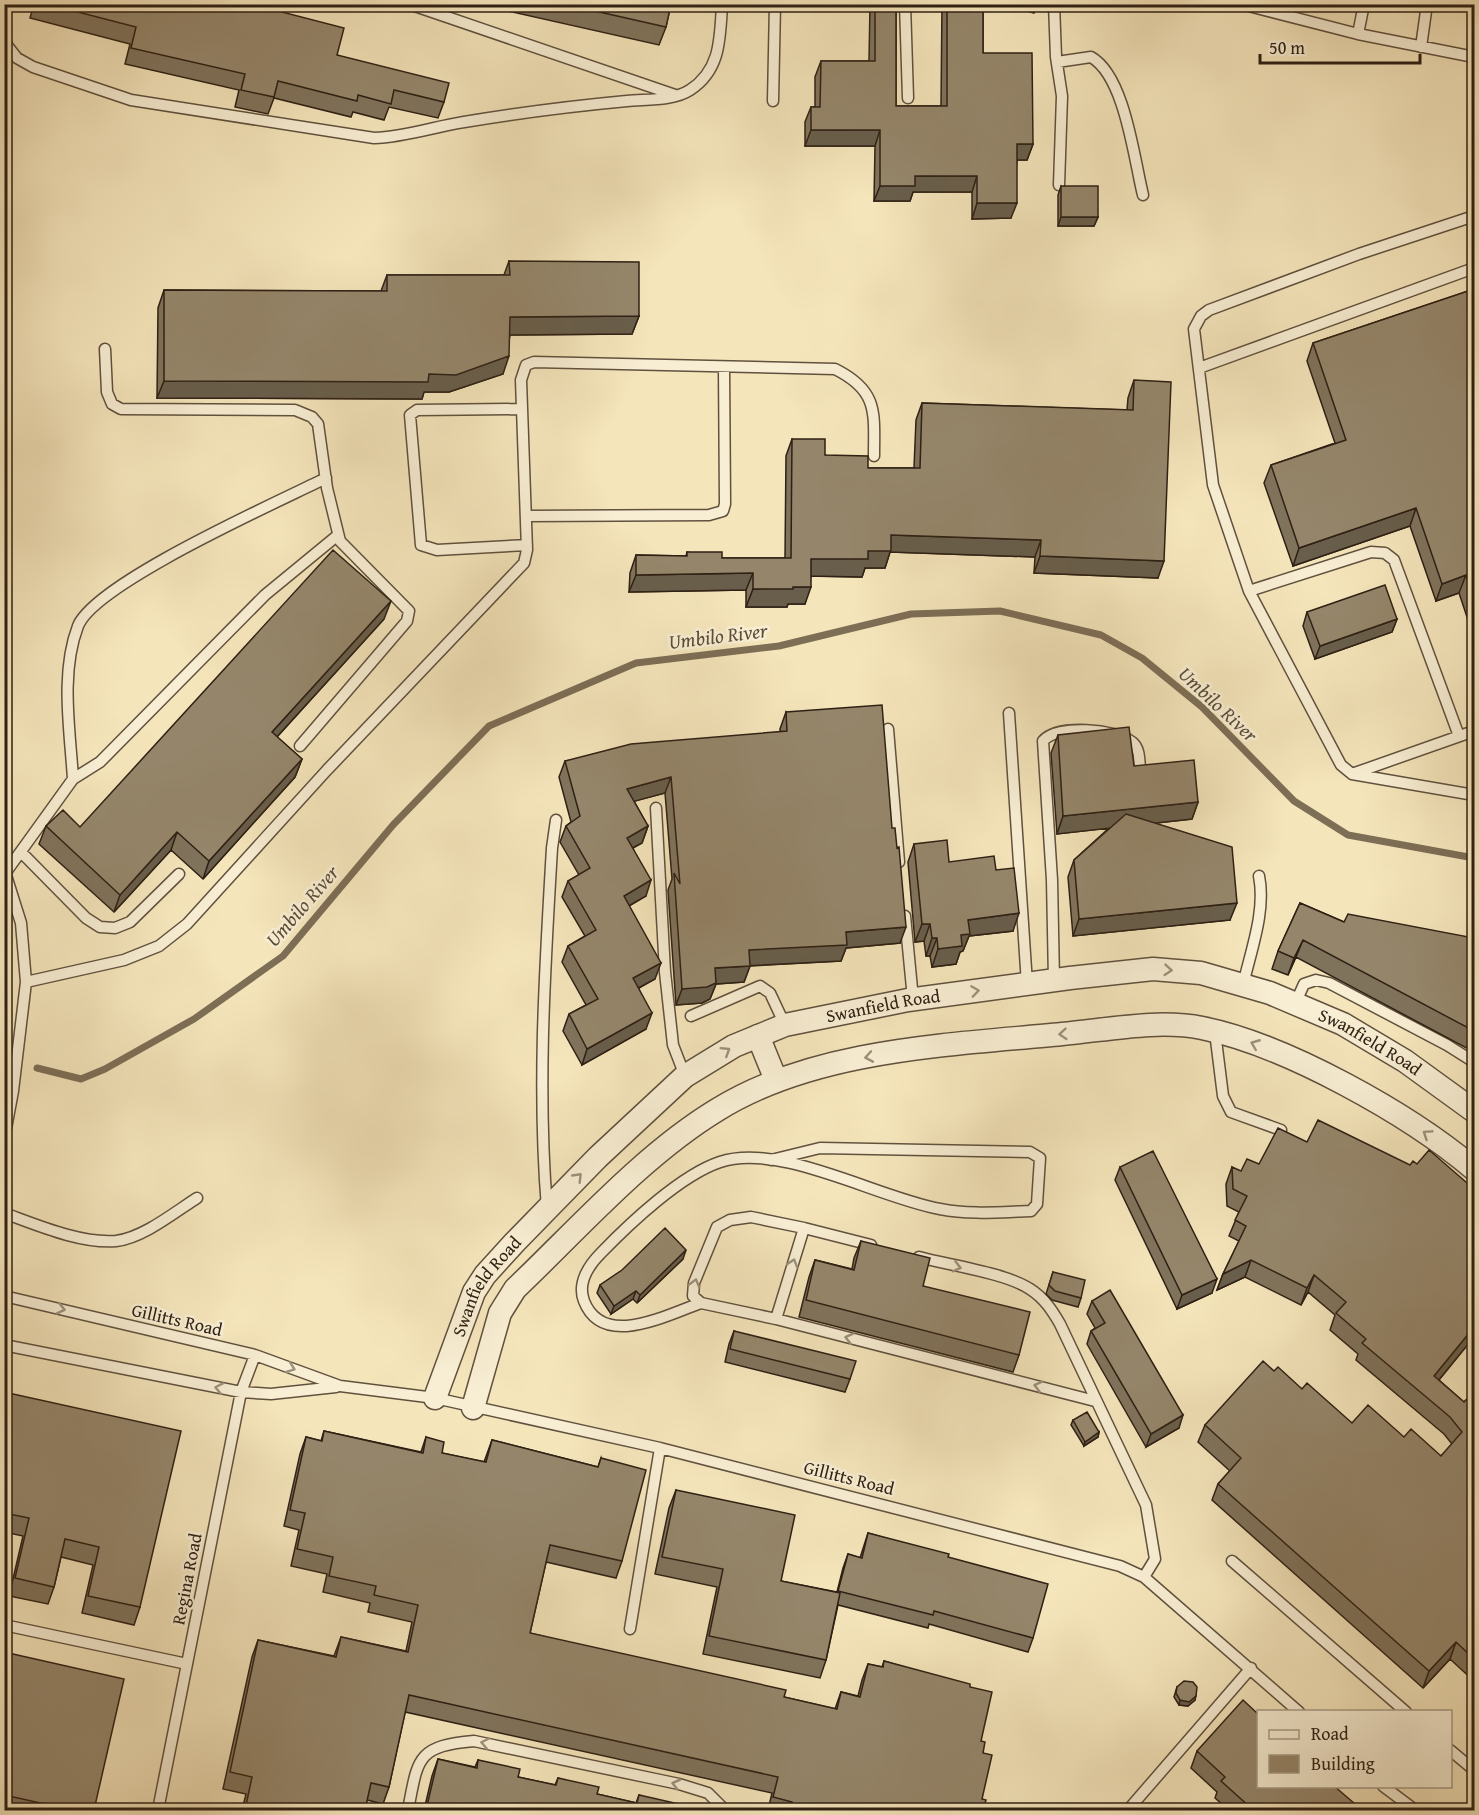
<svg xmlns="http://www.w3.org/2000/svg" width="1479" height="1815" font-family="'Gentium Book Plus',serif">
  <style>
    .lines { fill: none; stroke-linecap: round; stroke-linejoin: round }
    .stream { stroke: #7d6e56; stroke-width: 7 }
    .lane-casing { stroke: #60513e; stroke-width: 13 }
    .street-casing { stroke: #60513e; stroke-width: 25 }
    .lane { stroke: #f8eed3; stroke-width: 10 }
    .street { stroke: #f8eed3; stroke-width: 22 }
    .wall { fill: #80735c; stroke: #2e2014; stroke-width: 1.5 }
    .shaded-wall { fill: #685e4b; stroke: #2e2014; stroke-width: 1.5 }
    .building { fill: #95866b; stroke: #2e2014; stroke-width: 1.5 }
    .oneway { stroke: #9d917d }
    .labels { text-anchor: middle; stroke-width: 5; stroke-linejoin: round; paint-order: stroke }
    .street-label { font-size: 18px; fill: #2e2014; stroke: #f8eed3 }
    .water-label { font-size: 20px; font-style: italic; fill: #5c4e3a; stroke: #f8eed3 }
  </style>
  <rect width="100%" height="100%" fill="#f5e5bb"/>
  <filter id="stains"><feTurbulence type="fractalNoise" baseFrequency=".00333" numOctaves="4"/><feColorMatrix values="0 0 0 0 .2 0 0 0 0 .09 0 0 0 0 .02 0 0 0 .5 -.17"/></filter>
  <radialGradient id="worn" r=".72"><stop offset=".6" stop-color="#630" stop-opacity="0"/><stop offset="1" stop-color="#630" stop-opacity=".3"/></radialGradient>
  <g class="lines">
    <path class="stream" d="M37 1068 81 1079 105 1069 194 1019 283 956 393 825 489 726 636 663 779 646 911 614 1000 611 1101 635 1142 658 1202 707 1294 801 1348 835 1474 858"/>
    <defs>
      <path id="lane" d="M409 4 675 95
        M905 4 908 98
        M1054 4 1056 57 1062 96 1059 185
        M1241 4 1358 34 1474 57
        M1358 34 1364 4
        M4 37 6 44 17 58 33 67 131 100 374 138C405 137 433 127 464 122 518 113 573 106 627 101 647 99 673 101 690 90 721 70 720 38 722 4
        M1421 47 1427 4
        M1057 62 1091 57C1125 76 1134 159 1143 195
        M773 101 775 4
        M1474 216 1359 254 1209 310 1201 316 1194 329 1213 485 1249 591 1341 765 1352 774 1474 795
        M105 349 107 392 112 404 121 409 295 410 312 417 318 424 327 488 340 541 409 611 407 621 300 746
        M1199 368 1474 268
        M522 409 417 410 410 415 421 545 437 550 527 545
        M526 516 709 515 723 511 725 504 724 367
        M1249 591 1371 552 1385 553 1394 560 1459 736
        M1009 713 1027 984
        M888 729 899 862
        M1352 774 1474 731
        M73 779C70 730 60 673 78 626 95 583 278 502 326 478
        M656 808 665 972 673 1045 685 1076
        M21 852 86 918 100 927 115 928 130 922 179 874
        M4 869 21 923 26 982 13 1091 4 1139
        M6 872 73 779 100 762 265 595 338 535
        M905 916 913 999
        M1054 980 1052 880 1043 741C1057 724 1116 729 1132 742 1140 748 1139 760 1140 768
        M26 982 124 960 159 946 187 924 327 770 524 563 527 550 521 380 526 365 534 362 835 369C879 391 874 413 874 456
        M1243 985C1251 950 1266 911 1259 876
        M1295 1004 1304 984 1316 980 1329 983 1447 1045 1474 1062
        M691 1016 760 986 770 993 785 1025
        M1215 1032 1223 1096 1231 1112 1281 1130
        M547 1208C537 1088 545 968 552 848L556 820
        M4 1213C37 1225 81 1244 116 1241 143 1238 175 1212 197 1198
        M804 1228 751 1217 730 1220 717 1227 694 1283 693 1296 701 1303 776 1319 1095 1401
        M919 1257C948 1265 1006 1273 1030 1289 1044 1298 1052 1310 1060 1324L1146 1505 1155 1559 1144 1577
        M4 1296 255 1355 340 1386 435 1398 660 1448 1120 1566 1144 1577 1299 1712
        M701 1303C668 1314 603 1350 584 1301 577 1283 589 1265 601 1253 630 1223 681 1175 720 1162 780 1142 878 1198 940 1209 970 1215 1000 1212 1031 1211L1037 1204 1040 1158 1030 1152 820 1148 771 1160
        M776 1319 804 1228 871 1245
        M4 1345 241 1392 271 1394 336 1387
        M1232 1561 1406 1712
        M4 1625 187 1664
        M630 1629 660 1448
        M1450 1750 1474 1770
        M1383 1786 1415 1810
        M158 1810 241 1392 255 1355
        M408 1810C418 1759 416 1746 474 1741L679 1784 708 1793 725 1810
        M1128 1810 1251 1668"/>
      <g id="street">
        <path d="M758 1036 776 1080"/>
        <path id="s1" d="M435 1398 474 1292 485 1275 515 1242 598 1157 685 1076 734 1046 785 1025 908 1000 1070 978 1153 969 1201 973 1270 993 1343 1024 1405 1061 1474 1111"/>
        <path d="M473 1408 500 1313 515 1289C578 1229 643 1155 717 1110 815 1049 950 1045 1062 1034 1107 1030 1158 1019 1202 1028 1286 1045 1409 1114 1474 1169"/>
      </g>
    </defs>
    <use href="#lane" class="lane-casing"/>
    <use href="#street" class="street-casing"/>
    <use href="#lane" class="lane"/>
    <use href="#street" class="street"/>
  </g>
  <path class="wall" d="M34 4H251L337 55 444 102 438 118 389 107 384 120 353 112 351 117 274 98 268 114 235 107 239 90 125 64 130 44 30 18Z
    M477 4H671L666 27 659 45Z
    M870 4H896V106H941L942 4H983V53L1033 144 1027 160H1017L1011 218 972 219V192H913L910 201H874L875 146H805V122L811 107H815V77L821 61H869Z
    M1004 4H1037L1034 13Z
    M1061 186 1098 217 1094 226H1058V195Z
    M509 261 639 316 632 334 510 335 503 374 449 392H424L422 399 157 398 158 308 164 290 381 291 387 275H504Z
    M1474 289V638L1459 593 1436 601 1410 526 1293 566 1264 483 1271 465 1335 443 1307 361 1313 343Z
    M1134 380 1158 578 1034 573 1035 557 890 552 885 568H865L862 577 811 576 805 604H788L787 607H746V590L629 592 630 573 636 555 686 556 687 552 722 558H785L786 456 792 439 825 455 868 468H914L916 420 922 403 1127 410 1128 398Z
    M1307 612 1397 619 1392 632 1315 659 1303 626Z
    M384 619 277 737 302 759 295 777 203 879 171 850 114 912 39 844 46 826 80 827Z
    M786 712 900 943 846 948 841 961 750 966 744 982 716 984 710 999 702 1003 676 1005 668 890 672 879 665 793 634 801 648 826 642 843 633 848 646 896 629 906 655 979 639 988 646 1029 582 1065 563 1031 569 1014 586 1005 562 962 568 946 585 936 562 897 568 881 579 875 560 842 566 826 571 822 559 777 565 761 780 732V729Z
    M1058 735 1134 766 1198 802 1192 819 1156 823 1230 920 1073 936 1068 877 1074 860 1109 828 1057 834 1051 753Z
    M914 844 949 862 996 870 1013 931 969 936 963 951 960 952 956 964 932 967 930 956H926L924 941 915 942 908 862Z
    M1300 903 1344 922 1474 938V1052L1296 957 1288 975 1272 969 1278 951Z
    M1120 1167 1212 1293 1177 1309 1115 1180Z
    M1232 1167 1474 1337 1439 1380 1464 1402 1474 1392V1681L1450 1659 1423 1688 1212 1500 1218 1484 1230 1471 1198 1442 1205 1425 1274 1371 1302 1389 1352 1423 1404 1437 1441 1456 1452 1444 1444 1434 1356 1360 1358 1354 1330 1330 1335 1315 1308 1292 1301 1305 1245 1277 1217 1290 1223 1274 1239 1241 1229 1236 1239 1212 1227 1206 1226 1184Z
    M861 1241 1019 1355 1013 1372 799 1317 809 1277 815 1260 852 1269 854 1258Z
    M683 1259 637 1303 633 1299 611 1314 597 1293 600 1285Z
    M1053 1272 1081 1298 1078 1307 1052 1300 1046 1294Z
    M1092 1301 1179 1428 1146 1447 1087 1344 1091 1331 1095 1328 1087 1314Z
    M734 1331 850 1379 845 1392 725 1362 729 1344Z
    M4 1392 140 1607 134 1625 82 1613 93 1565 61 1557 54 1587 48 1604 9 1596 23 1536 4 1532Z
    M1073 1420 1099 1432 1098 1437 1084 1446 1071 1425Z
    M324 1431 421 1452 426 1437 442 1453 484 1462 492 1440 598 1467 601 1458 622 1561 616 1578 546 1562 530 1633 784 1697 835 1709 841 1692 858 1696 862 1680 868 1664 882 1667 884 1661 970 1687 983 1753 982 1799 983 1810H768L772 1793 405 1712 389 1787 383 1804 367 1800 365 1810H242L246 1794 223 1789 252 1657 258 1640 334 1656 341 1637 406 1651 412 1622 368 1612 370 1603 323 1592 327 1574 291 1566 299 1530 284 1526 300 1454 306 1437 321 1441Z
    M676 1490 781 1581 837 1592 843 1568 848 1554 860 1558 868 1533 948 1557 1033 1638 1028 1652 929 1624 928 1628 838 1605 826 1660 820 1678 703 1654 717 1587 655 1574 669 1508Z
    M4 1652 94 1810H4Z
    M1177 1687 1195 1700 1188 1706 1179 1705 1174 1697Z
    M1197 1751 1258 1786 1362 1810H1229L1215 1798 1217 1792 1191 1768Z
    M438 1759 475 1767 478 1760 518 1777 555 1785 558 1778 597 1794 636 1803 639 1795 677 1810H424L432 1776Z"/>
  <path class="shaded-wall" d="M811 130H880L875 146H805Z
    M1017 144H1033L1027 160H1011Z
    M915 176H977L972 192H913L910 201H874L880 186Z
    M977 203H1017L1011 218 972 219Z
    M1061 217H1098L1094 226H1058Z
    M639 316 632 334 504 335 510 317Z
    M509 356 503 374 449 392H424L422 399 157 398 164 381 429 374Z
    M1416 508 1410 526 1293 566 1299 548Z
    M891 535 1041 540 1035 557 890 552 885 568H865L862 577 805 576 811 559 868 551Z
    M1040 556 1164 561 1158 578 1034 573Z
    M753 573 746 590 629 592 636 575Z
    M1466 575 1459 593 1436 601 1442 584Z
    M793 587H811L805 604H788L787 607H746L753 589Z
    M391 601 384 619 265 750 272 732Z
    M1397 619 1392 632 1315 659 1320 646Z
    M302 759 295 777 203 879 209 861Z
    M671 777 665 793 621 805 627 789Z
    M1198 802 1192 819 1057 834 1063 816Z
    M648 826 642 843 621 854 627 838Z
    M177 832 171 850 114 912 120 895Z
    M651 880 646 896 618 912 624 896Z
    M1237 903 1230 920 1073 936 1079 919Z
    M1019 913 1013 931 969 936 963 951 960 952 956 964 932 967 938 949 961 935 968 920Z
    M922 924H930L924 941 915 942Z
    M906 927 900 943 846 948 841 961 743 966 749 950 846 932Z
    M932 938H937L930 956H926Z
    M1303 940 1296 957 1288 975 1294 958Z
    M661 963 655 979 627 994 633 978Z
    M750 966 744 982 716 984 710 999 702 1003 676 1005 682 989 715 968Z
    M652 1013 646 1029 582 1065 587 1049Z
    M686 1250 683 1259 637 1303 640 1295Z
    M1251 1260 1245 1277 1217 1290 1223 1274Z
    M1314 1275 1308 1292 1301 1305 1307 1288Z
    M1217 1279 1212 1293 1177 1309 1182 1295Z
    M636 1291 633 1299 611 1314 614 1306Z
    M1474 1327V1337L1428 1393 1434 1376Z
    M1183 1415 1179 1428 1146 1447 1151 1434Z
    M1099 1432 1098 1437 1084 1446 1085 1442Z
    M1456 1642 1450 1659 1423 1688 1429 1671Z
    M1196 1696 1195 1700 1188 1706 1179 1705 1180 1700Z"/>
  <path class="building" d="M47 4H251L344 28 337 55 449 83 444 102 394 90 391 104 358 95 357 101 278 81 274 97 241 90 245 74 131 48 136 27Z
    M564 4H671L666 27Z
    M875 4H896V106H947V4H983V53H1032L1033 144H1017V203H977V176H915V186H880V130H811V107H820L821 61H875Z
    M1061 186H1098V217H1061Z
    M509 261 639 262V316L510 317 509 356 456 375 429 374 428 382 164 381V290L387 291V275H510Z
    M1474 289V601L1466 575 1442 584 1416 508 1299 548 1271 465 1346 440 1313 343Z
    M1134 380 1171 382 1164 561 1040 556 1041 540 891 535V551H868V559H811V587H793V589H753V573L636 575V555L687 556V552H722V558H791L792 439H825V455L868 456V468H920L922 403 1133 410Z
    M333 550 391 601 272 732 302 759 209 861 177 832 120 895 46 826 63 810 80 827Z
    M1385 585 1397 619 1320 646 1307 612Z
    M882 705 892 828H895L897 848 899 847 906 927 846 932 847 945 749 950 750 966 715 968 716 983 707 987 682 989 674 873 680 884 671 777 627 789 648 826 627 838 651 880 624 896 661 963 633 978 652 1013 587 1049 569 1014 598 999 568 946 596 930 568 881 590 868 566 826 580 816 565 761 631 744 787 731 786 712Z
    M1129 727 1134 766 1194 760 1198 802 1063 816 1058 735Z
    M1126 814 1232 847 1237 903 1079 919 1074 860Z
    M947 840 949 862 994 856 996 870 1014 868 1019 913 968 920 970 934 961 935 962 946 938 949 937 938H932L930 924H922L914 844Z
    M1300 903 1344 922 1348 914 1474 938V1031L1303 940 1294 958 1278 951Z
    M1318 1120 1410 1165 1413 1161 1417 1164 1429 1150 1474 1189V1327L1434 1376 1464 1402 1474 1392V1659L1456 1642 1429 1671 1218 1484 1241 1458 1205 1425 1263 1361 1274 1371 1278 1367 1302 1389 1307 1383 1352 1423 1368 1405 1404 1437 1411 1429 1441 1456 1462 1432 1450 1417 1362 1343 1366 1339 1336 1313 1346 1302 1314 1275 1307 1288 1251 1260 1223 1274 1246 1226 1235 1220 1247 1196 1233 1189 1232 1167 1241 1171 1247 1159 1259 1164 1278 1128 1307 1142Z
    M1153 1151 1217 1279 1182 1295 1120 1167Z
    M665 1228 686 1250 640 1295 636 1291 614 1306 600 1285 622 1270Z
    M861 1241 930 1258 923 1286 1030 1312 1019 1355 806 1300 815 1260 854 1270Z
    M1053 1272 1085 1280 1081 1298 1055 1291 1049 1285Z
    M1110 1290 1183 1415 1151 1434 1091 1331 1105 1323 1092 1301Z
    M734 1331 856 1361 850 1379 730 1349Z
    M4 1392 181 1431 140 1607 88 1596 99 1547 65 1539 54 1587 15 1578 29 1518 4 1513Z
    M1087 1412 1099 1432 1085 1442 1073 1420Z
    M324 1431 423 1453 426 1437 444 1442 442 1453 486 1462 492 1440 598 1467 601 1458 646 1470 622 1561 550 1545 530 1633 786 1690 784 1697 837 1709 841 1692 860 1697 868 1664 883 1667 884 1661 970 1684V1687L992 1692 981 1741 985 1742 983 1753 992 1755 982 1799 986 1800 983 1810H790L792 1802 773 1797 778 1777 409 1695 389 1787 371 1783 365 1810H245L252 1777 230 1772 258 1640 336 1657 341 1637 408 1652 418 1605 374 1595 376 1586 329 1576 333 1557 297 1549 305 1513 290 1510 306 1437 322 1441Z
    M676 1490 795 1515 781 1581 840 1593 826 1660 709 1636 723 1569 662 1557Z
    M868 1533 949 1554 948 1557 1048 1584 1033 1638 934 1611 933 1615 838 1591 848 1554 862 1558Z
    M4 1652 124 1679 94 1810H72L4 1795Z
    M1184 1681 1193 1682 1197 1687 1196 1696 1189 1702 1180 1700 1176 1693 1177 1687Z
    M1243 1700 1258 1714V1786H1334L1362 1810H1249L1251 1808 1221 1781 1225 1777 1197 1751Z
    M438 1759 477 1768 478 1760 520 1769 518 1777 556 1785 558 1778 599 1787 597 1794 637 1803 639 1795 679 1804 677 1810H426Z"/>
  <defs><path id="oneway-chevron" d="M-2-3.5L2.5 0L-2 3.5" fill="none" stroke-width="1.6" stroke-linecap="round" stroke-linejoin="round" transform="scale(1.5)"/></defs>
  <g class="oneway">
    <use href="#oneway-chevron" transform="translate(1168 970) rotate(5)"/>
    <use href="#oneway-chevron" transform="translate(975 991) rotate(-8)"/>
    <use href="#oneway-chevron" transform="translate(1063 1034) rotate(175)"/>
    <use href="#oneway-chevron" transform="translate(1255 1044) rotate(-158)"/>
    <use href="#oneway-chevron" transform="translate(726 1051) rotate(-32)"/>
    <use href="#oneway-chevron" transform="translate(869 1057) rotate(170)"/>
    <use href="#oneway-chevron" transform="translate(1427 1134) rotate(-146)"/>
    <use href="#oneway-chevron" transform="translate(578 1177) rotate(-46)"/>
    <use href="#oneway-chevron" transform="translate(793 1263) rotate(-73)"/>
    <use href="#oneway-chevron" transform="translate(957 1267) rotate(14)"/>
    <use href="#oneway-chevron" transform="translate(695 1283) rotate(-74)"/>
    <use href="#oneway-chevron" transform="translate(61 1309) rotate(13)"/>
    <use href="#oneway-chevron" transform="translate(849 1338) rotate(-166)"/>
    <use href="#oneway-chevron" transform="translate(291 1368) rotate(20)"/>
    <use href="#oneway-chevron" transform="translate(1038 1386) rotate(-166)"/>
    <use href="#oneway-chevron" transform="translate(219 1388) rotate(-169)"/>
    <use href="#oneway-chevron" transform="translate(485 1743) rotate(-168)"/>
    <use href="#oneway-chevron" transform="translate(676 1784) rotate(-166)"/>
  </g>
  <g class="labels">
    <g class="street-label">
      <text dy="6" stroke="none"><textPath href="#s1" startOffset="628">Swanfield Road</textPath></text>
      <text dy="6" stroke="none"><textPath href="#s1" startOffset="1132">Swanfield Road</textPath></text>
      <text dy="6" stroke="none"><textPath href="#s1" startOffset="124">Swanfield Road</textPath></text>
      <text transform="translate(177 1320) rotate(13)" y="6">Gillitts Road</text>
      <text transform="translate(849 1478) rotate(14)" y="6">Gillitts Road</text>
      <text transform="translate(187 1579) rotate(-79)" y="6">Regina Road</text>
    </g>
    <g class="water-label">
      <text transform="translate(718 636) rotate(-7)" y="7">Umbilo River</text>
      <text transform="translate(1218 704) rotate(43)" y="7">Umbilo River</text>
      <text transform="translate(302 906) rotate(-49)" y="7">Umbilo River</text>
    </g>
  </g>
  <rect width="1479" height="1815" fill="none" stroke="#f5e5bb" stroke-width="24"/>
  <rect x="6" y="6" width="1467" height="1803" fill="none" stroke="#2e2014" stroke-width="3"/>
  <rect x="12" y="12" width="1455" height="1791" fill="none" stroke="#2e2014" stroke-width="1.5"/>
  <rect x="1257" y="1710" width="195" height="78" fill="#f8eed3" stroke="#a79c87" stroke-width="1.5"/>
  <rect x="1269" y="1730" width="30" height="9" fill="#f8eed3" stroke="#a79c87" stroke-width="1.5"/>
  <text x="1311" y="1740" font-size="18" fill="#2e2014">Road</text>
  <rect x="1269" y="1755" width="30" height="18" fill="#95866b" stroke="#a79c87" stroke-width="1.5"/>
  <text x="1311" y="1770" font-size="18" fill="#2e2014">Building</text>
  <path d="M1260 54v9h160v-9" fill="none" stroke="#2e2014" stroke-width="3"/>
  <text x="1269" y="54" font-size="18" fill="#2e2014" stroke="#f8eed3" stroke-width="4.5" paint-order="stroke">50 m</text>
  <rect width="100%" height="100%" filter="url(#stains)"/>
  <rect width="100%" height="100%" fill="url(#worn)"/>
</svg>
